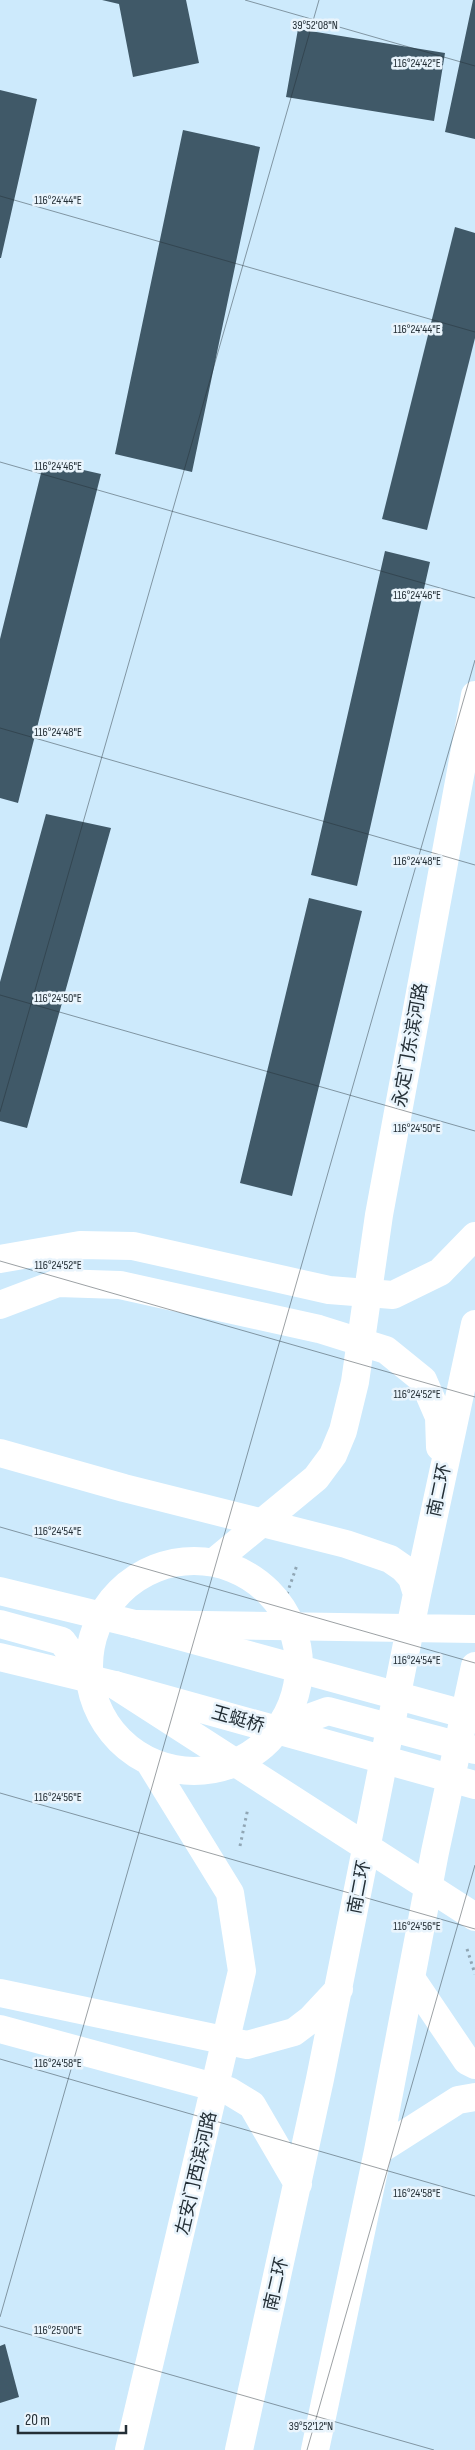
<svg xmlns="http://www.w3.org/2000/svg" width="475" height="2450" font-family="'Sofia Sans Condensed','Noto Sans SC',sans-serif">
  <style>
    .building { fill: #405968 }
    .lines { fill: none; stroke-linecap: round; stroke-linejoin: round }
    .path { stroke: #90a6b4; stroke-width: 3; stroke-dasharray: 2.5 4; stroke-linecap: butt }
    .secondary { stroke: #fff; stroke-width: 28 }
    .primary { stroke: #fff; stroke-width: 28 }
    .highway { stroke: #fff; stroke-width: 28 }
    .ticks { fill: none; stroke: #242f36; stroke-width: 1; stroke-opacity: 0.45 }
    .labels { text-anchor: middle; stroke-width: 5; stroke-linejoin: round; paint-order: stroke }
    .street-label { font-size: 18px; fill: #242f36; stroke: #e9f4fc }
    .ticks-label { font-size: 12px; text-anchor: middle; fill: #242f36; stroke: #e9f4fc; stroke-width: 5; stroke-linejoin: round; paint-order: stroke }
  </style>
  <rect width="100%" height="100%" fill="#cdeafc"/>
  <path class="building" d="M102 0H186L199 63 133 77 119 4Z
    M473 0H475V139L445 132Z
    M298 29 445 53 434 121 286 97Z
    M0 90 37 99 1 258H0Z
    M183 130 260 147 192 472 115 454Z
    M455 227 475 233V338L427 530 382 519Z
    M44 461 101 474 18 803 0 798V639Z
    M385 551 430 562 357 886 311 875Z
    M46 814 111 828 27 1128 0 1121V982Z
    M309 898 362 911 292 1196 240 1183Z
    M5 2344 19 2397 0 2403V2346Z"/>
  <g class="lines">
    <path class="path" d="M287 1594 297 1565
      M240 1846 248 1808
      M467 1949 475 1974"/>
    <path class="secondary" d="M89 1666a105 105 0 1 1 210 0a105 105 0 1 1-210 0Z
      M214 1562 316 1478 333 1455 343 1431 355 1382 379 1215 475 695
      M0 1624 62 1641 90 1680
      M281 1728 328 1711 475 1750
      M129 2450 242 1971 230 1893 150 1763"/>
    <path class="primary" d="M0 1591 135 1624 475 1717
      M0 1657 115 1685 475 1785"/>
    <path class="highway" d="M0 1259 80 1245 133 1246 329 1290 393 1295 440 1272 475 1236
      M0 1305 58 1283 120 1285 319 1329 386 1350 423 1380 439 1417 440 1447
      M0 1453 124 1488 346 1544 390 1559 403 1568 412 1578 417 1594
      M135 1624 475 1629
      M115 1685 475 1917
      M411 1978 467 2061 475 2065
      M0 1993 247 2045 294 2032 311 2019 339 1989
      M0 2029 229 2091 252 2105 298 2184
      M378 2151 458 2100 475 2097
      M239 2450 320 2079 417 1594 475 1324
      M315 2450 378 2151 435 1852 475 1666"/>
  </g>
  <path class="ticks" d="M245 0 475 66M0 196 475 332M0 462 475 598M0 728 475 865M0 995 475 1131M0 1112 319 0M0 1261 475 1397M0 1527 475 1663M0 1793 475 1929M0 2059 475 2196M0 2317 475 660M0 2326 434 2450M307 2450 475 1865"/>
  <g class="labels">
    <g class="street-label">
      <text transform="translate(410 1045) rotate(-80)" y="6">永定门东滨河路</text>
      <text transform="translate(439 1490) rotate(-78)" y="6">南二环</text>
      <text transform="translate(238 1719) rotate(16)" y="6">玉蜓桥</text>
      <text transform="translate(359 1887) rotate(-79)" y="6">南二环</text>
      <text transform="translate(196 2173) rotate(-77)" y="6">左安门西滨河路</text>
      <text transform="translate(276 2284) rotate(-77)" y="6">南二环</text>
    </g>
  </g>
  <g class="ticks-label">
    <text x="315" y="29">39°52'08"N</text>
    <text x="417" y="67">116°24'42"E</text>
    <text x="58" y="204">116°24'44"E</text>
    <text x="417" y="333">116°24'44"E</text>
    <text x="58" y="470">116°24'46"E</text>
    <text x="417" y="599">116°24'46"E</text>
    <text x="58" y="736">116°24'48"E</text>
    <text x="417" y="865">116°24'48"E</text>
    <text x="58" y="1002">116°24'50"E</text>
    <text x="417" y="1132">116°24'50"E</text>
    <text x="58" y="1269">116°24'52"E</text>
    <text x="417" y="1398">116°24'52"E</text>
    <text x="58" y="1535">116°24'54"E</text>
    <text x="417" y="1664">116°24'54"E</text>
    <text x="58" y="1801">116°24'56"E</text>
    <text x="417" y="1930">116°24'56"E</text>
    <text x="58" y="2067">116°24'58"E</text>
    <text x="417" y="2197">116°24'58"E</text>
    <text x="58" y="2334">116°25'00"E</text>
    <text x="311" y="2430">39°52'12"N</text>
  </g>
  <path d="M18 2425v8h108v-8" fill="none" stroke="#242f36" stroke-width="2.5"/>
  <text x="25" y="2425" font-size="15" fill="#242f36" stroke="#e9f4fc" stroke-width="4" paint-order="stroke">20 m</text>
</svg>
